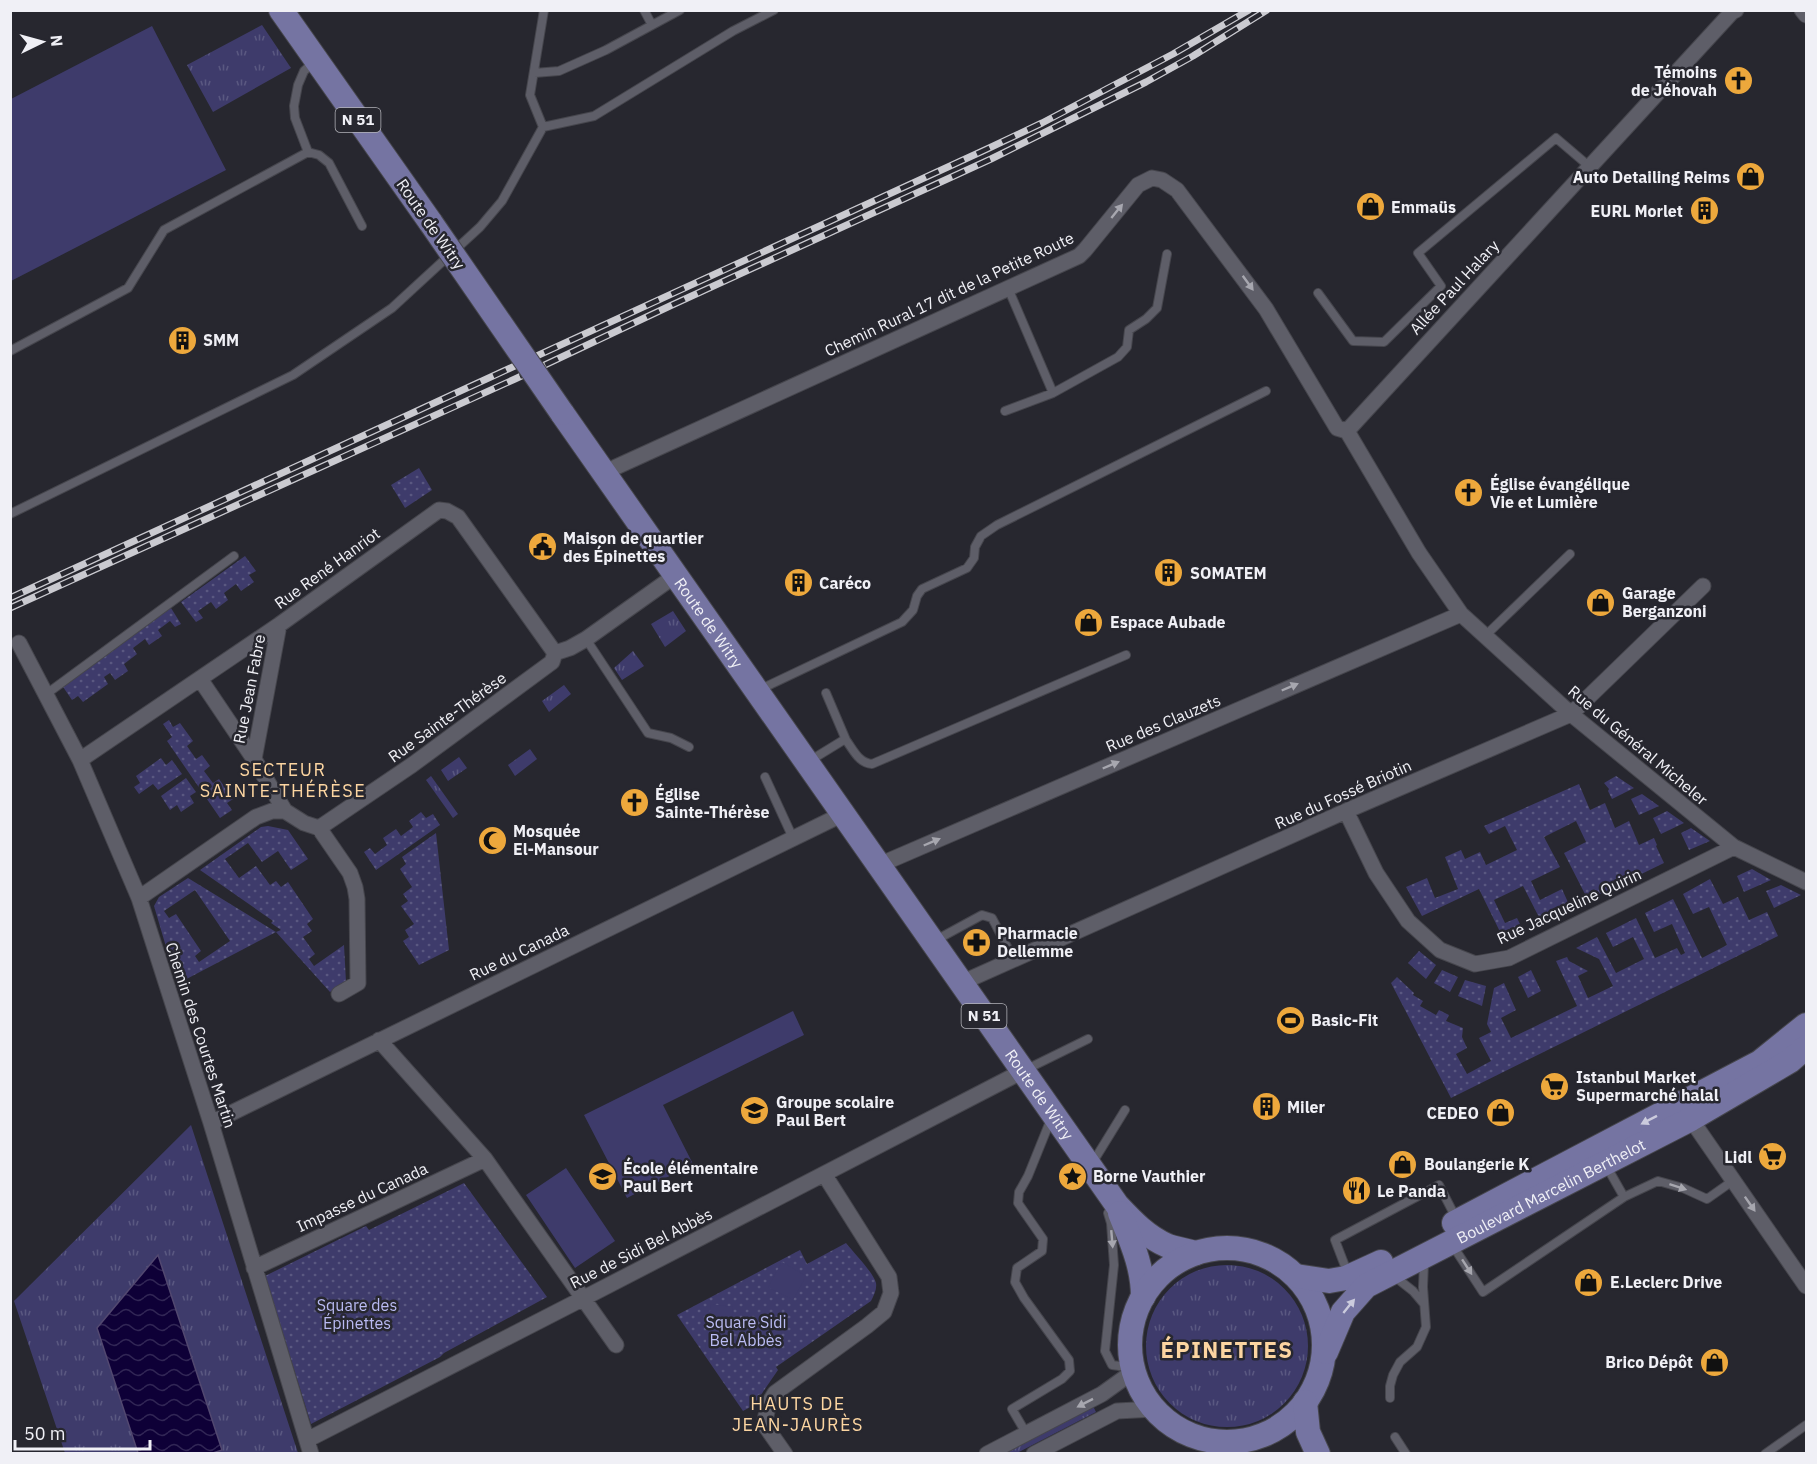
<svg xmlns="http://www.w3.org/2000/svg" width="1817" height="1464" font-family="'IBM Plex Sans',sans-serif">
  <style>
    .grass { fill: url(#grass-tufts) }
    .park { fill: url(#park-dots); fill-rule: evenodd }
    .pitch { fill: #3e3b6b }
    .water { fill: url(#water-waves); stroke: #524870; stroke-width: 1.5 }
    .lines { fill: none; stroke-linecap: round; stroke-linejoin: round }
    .service-casing { stroke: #46464d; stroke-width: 10 }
    .minor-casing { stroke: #46464d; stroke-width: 17 }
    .primary-casing { stroke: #46464d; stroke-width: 26 }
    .service { stroke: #5e5e68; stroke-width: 8 }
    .minor { stroke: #5e5e68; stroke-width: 15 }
    .primary { stroke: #7574a2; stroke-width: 24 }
    .rail-casing { stroke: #cacad0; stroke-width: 7 }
    .rail { stroke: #27272f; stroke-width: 4.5; stroke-dasharray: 14; stroke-linecap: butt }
    .primary-bridge-casing { stroke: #46464d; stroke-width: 26; stroke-linecap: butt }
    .primary-bridge { stroke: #7574a2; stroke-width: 24 }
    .oneway { fill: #a7a7af }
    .oneway2 { fill: #cbcbdd }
    .labels { text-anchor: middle; stroke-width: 5; stroke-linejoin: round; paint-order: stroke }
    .shield { fill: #27272f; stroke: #b4b4ba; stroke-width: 1.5 }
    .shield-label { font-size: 15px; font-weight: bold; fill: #f0f0f6 }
    .poi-label { font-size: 16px; font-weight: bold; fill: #f0f0f6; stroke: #27272f; text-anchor: start }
    .street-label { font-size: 16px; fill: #f0f0f6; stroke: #27272f }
    .park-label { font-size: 16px; fill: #babbf3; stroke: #27272f }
    .neighbourhood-label { font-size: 18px; letter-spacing: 1.5px; fill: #fcd5a1; stroke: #27272f }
    .district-label { font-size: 22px; font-weight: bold; letter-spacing: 1.5px; fill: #fcd5a1; stroke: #27272f }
  </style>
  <defs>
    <pattern id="grass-tufts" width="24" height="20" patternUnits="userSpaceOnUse" patternTransform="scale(1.5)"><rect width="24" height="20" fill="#3e3b6b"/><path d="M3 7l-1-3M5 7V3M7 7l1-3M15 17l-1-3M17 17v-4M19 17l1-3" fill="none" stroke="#5a5881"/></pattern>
    <pattern id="park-dots" width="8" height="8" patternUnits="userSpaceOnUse" patternTransform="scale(1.5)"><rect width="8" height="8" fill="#3e3b6b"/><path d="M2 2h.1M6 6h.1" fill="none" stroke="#5a5881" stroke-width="1.8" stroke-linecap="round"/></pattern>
    <pattern id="water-waves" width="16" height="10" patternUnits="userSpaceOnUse" patternTransform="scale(1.5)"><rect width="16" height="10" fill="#0e0037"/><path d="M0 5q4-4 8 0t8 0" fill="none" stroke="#312655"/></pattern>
  </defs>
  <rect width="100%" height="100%" fill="#27272f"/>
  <path class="grass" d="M262 25 291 68 213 112 187 65Z
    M673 611 686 631 665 647 651 624Z
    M633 651 644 666 622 680 614 668Z
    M564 685 571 694 549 712 542 701Z
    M530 749 537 759 515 776 508 765Z
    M459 757 467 768 448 781 441 770Z
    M431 776 458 814 453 818 426 780Z
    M191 1125 298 1453H65L14 1301Z
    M1146 1346a81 81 0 1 1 162 0a81 81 0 1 1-162 0Z
    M1093 1406 1096 1412 1017 1453 1000 1454Z"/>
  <path class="park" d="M419 468 432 490 405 508 391 485Z
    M245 556 256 571 249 575 254 582 241 591 236 584 224 593 228 600 216 609 211 602 198 611 203 618 196 622 181 602Z
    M171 608 181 624 175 627 170 621 158 630 162 636 149 645 145 639 133 648 137 654 124 664 128 671 115 680 110 673 104 677 108 684 83 702 78 696 72 700 61 684Z
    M169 720 173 727 180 723 193 741 187 746 196 759 202 755 210 766 204 771 213 783 219 779 233 799 227 803 232 810 220 818 167 741 172 737 163 724Z
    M161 758 166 765 172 760 182 774 158 790 153 784 139 794 134 787 140 783 136 776Z
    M1616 776 1634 788 1612 799 1608 791 1609 789 1604 783Z
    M186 778 196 792 190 796 194 803 181 812 177 805 170 810 161 796Z
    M1579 784 1590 810 1605 803 1615 828 1629 821 1639 845 1654 838 1657 845 1656 846 1664 863 1588 900 1564 853 1586 842 1576 821 1544 837 1560 867 1531 881 1540 900 1562 889 1571 909 1542 923 1523 886 1494 900 1505 923 1517 918 1524 932 1505 942 1479 889 1422 916 1406 887 1427 878 1435 898 1458 889 1445 857 1461 850 1465 859 1480 852 1486 865 1517 850 1505 826 1489 834 1484 826Z
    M1642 794 1659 806 1639 815 1631 799Z
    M1667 811 1684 823 1661 834 1653 818Z
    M421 812 426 818 433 814 440 825 376 870 364 852 370 848 375 854 387 845 383 838 396 829 401 836 413 827 409 821Z
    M268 826 288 830 308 859 291 870 278 851 262 862 248 843 225 859 239 878 256 866 270 885 276 881 281 887 288 882 313 919 307 924 312 931 303 937 315 954 309 959 314 966 344 945 346 982 330 992 276 932 177 984 154 906 159 897 188 878 276 932 281 930 271 923 273 921 200 870 261 827ZM195 890 230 941 199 962 195 956 201 951 176 914 169 918 164 911Z
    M1691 828 1710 841 1689 850 1681 833Z
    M436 833 449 950 419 965 403 941 409 937 405 930 414 924 401 906 408 901 403 894 412 887 400 869 406 864 402 857Z
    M1752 869 1771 880 1744 892 1737 876Z
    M1710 879 1723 904 1738 897 1749 920 1767 912 1778 936 1451 1098 1391 983 1397 977 1414 993 1413 995 1423 1001 1420 1006 1436 1015 1439 1010 1449 1015 1446 1021 1463 1028 1462 1037 1467 1048 1456 1054 1467 1074 1491 1061 1479 1038 1491 1032 1487 1024 1494 988 1504 983 1516 1010 1501 1018 1511 1038 1577 1006 1556 961 1567 957 1569 961 1588 971 1578 976 1588 998 1613 986 1599 959 1576 948 1597 937 1616 973 1644 959 1633 937 1613 947 1606 933 1636 918 1655 958 1677 948 1681 955 1685 953 1672 924 1654 932 1645 913 1673 899 1702 958 1727 945 1709 907 1693 914 1683 894Z
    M1781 885 1801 895 1774 908 1766 891Z
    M1419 951 1436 965 1426 979 1408 963Z
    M1442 970 1458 977 1450 992 1434 983Z
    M1531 970 1541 991 1528 998 1518 977Z
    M1465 980 1486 986 1482 1006 1458 996Z
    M464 1183 547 1297 444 1353 440 1357 311 1424 265 1276 366 1226 369 1230Z
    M846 1243C854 1253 873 1272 876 1283 877 1289 874 1295 871 1301L776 1367 778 1370 754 1405 743 1411 677 1315 800 1250 807 1264Z"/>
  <path class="pitch" d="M152 26 226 170 11 281V99Z
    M793 1011 804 1035 663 1105 693 1164 627 1198 584 1115Z
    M566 1168 615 1241 575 1268 526 1195Z
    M782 1262 806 1276 793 1300 768 1287Z
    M711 1304 733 1307 727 1353 705 1350Z"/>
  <path class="water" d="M158 1255 222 1450 213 1453H138L97 1328Z"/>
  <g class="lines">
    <defs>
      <path id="service" d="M544 10 530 95 543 127 594 116 733 31 774 10
        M644 10 652 25
        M315 61 304 71 298 85 294 106 295 118 308 152 319 155 329 163 362 226
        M534 73 559 71 606 50 680 10
        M1318 293 1353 341 1384 342 1441 286 1418 253 1556 138 1590 167
        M10 351 128 288 164 230 308 152
        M1053 393 1118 357 1127 347 1129 330 1146 319 1157 308 1167 254
        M1005 411 1053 393 1008 288
        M10 514 293 375 392 308 480 227 502 201 543 127
        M1485 636 1570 554
        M586 639 648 733 671 738 689 747
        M761 689 902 622 913 610 917 596 922 589 967 568 974 558 975 547 981 536 997 525 1266 391
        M826 693 846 740
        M45 695 234 556
        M811 760 842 741 846 740C854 751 859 763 872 764L1126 655
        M765 777 793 838
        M936 940 982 915 992 918 1014 960
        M1027 1069 1088 1039
        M1093 1162 1125 1110
        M1607 1167 1624 1197
        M1108 1213 1111 1223 1114 1265 1105 1351 1112 1365 1134 1368
        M1453 1246 1483 1292 1624 1197 1658 1181 1683 1188 1707 1199 1734 1180
        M1348 1274 1335 1240 1439 1185 1457 1220
        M1394 1276 1413 1291 1424 1304
        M1390 1398V1386L1393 1375 1400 1362 1417 1347 1426 1327 1423 1287 1424 1263
        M1026 1433 1012 1409 1062 1379 1070 1371 1069 1360 1024 1298 1015 1282 1017 1268 1042 1251 1043 1239 1018 1203 1019 1192 1028 1176 1051 1119
        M1395 1437 1406 1454
        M1765 1454 1806 1425"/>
      <path id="minor" d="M1802 10 1806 15
        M1347 431 1419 553 1461 614 1571 714 1734 847 1806 882
        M1347 431 1732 12 1736 10
        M605 474 616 467 1079 256 1085 250 1138 185 1152 178 1162 180 1177 190 1266 309 1337 428 1347 431
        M19 643 80 760 139 898 211 1123 311 1454
        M200 679 254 759 285 811
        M254 759 279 625
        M80 760 279 625 439 510 447 511 458 517 555 653
        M1346 811 1376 873 1408 921 1440 950 1475 964 1509 958 1734 847
        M319 828 350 873 355 887 357 899 358 983 339 994
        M879 865 1461 614
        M139 898 256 817 272 811H285L304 823 319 828 412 765 552 662 555 653 570 648 586 639 676 575
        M961 983 1346 811 1571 714 1703 586
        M379 1040 485 1159 616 1345
        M1689 1113 1697 1128 1806 1286
        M211 1123 843 814
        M254 1268 485 1159
        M307 1440 584 1298 1023 1071
        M785 1454 764 1424 769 1403 775 1393 867 1326 884 1312 891 1293 889 1277 824 1174
        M987 1454 1102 1394 1134 1371
        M1034 1454 1117 1411 1155 1409"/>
      <g id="primary">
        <path d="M281 10 431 223"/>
        <path id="s1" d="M562 413 1117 1205C1132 1221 1147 1237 1168 1246 1177 1249 1187 1251 1196 1253"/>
        <path d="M1120 1213C1131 1241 1143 1266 1143 1297"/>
        <path d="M1454 1223 1760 1062 1806 1025"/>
        <circle cx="1227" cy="1345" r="97"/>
        <path d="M1296 1276 1329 1281 1346 1278 1381 1262"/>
        <path id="s2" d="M1326 1352 1343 1312 1366 1286 1691 1119 1790 1061 1806 1047"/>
        <path d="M1305 1402 1308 1432 1318 1454"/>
      </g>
    </defs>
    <use href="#service" class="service-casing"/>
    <use href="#minor" class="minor-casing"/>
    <use href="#primary" class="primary-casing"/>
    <use href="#service" class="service"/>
    <use href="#minor" class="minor"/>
    <use href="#primary" class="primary"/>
    <defs>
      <path id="rail" d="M10 598 987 149 1042 123 1173 54 1249 10
        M10 608 515 379 672 305 991 159 1146 82 1193 56 1267 10"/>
    </defs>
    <use href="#rail" class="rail-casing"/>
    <use href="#rail" class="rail"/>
    <defs>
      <path id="primary-bridge" d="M431 223 562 413"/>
    </defs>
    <use href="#primary-bridge" class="primary-bridge-casing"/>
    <use href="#primary-bridge" class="primary-bridge"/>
  </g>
  <defs><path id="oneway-solid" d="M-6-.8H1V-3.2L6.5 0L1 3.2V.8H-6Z" transform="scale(1.5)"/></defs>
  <g class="oneway">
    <use href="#oneway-solid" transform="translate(1117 211) rotate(-51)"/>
    <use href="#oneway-solid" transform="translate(1248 283) rotate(54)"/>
    <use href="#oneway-solid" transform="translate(1290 687) rotate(-23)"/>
    <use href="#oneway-solid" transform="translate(1111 765) rotate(-23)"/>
    <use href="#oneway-solid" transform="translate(932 842) rotate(-23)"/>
    <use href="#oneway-solid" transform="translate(1678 1187) rotate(18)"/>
    <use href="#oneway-solid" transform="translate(1750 1204) rotate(55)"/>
    <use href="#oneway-solid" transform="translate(1112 1239) rotate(85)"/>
    <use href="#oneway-solid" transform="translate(1467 1267) rotate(57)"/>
    <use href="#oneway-solid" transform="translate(1085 1403) rotate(153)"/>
  </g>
  <g class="oneway2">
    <use href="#oneway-solid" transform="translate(1649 1120) rotate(153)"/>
    <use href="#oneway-solid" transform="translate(1349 1306) rotate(-51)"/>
  </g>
  <defs>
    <symbol id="church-disc" viewBox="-11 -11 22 22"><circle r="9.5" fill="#eda83c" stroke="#27272f"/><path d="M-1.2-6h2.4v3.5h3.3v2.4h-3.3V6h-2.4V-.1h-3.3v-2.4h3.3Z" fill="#111"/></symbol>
    <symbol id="shop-disc" viewBox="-11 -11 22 22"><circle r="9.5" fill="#eda83c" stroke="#27272f"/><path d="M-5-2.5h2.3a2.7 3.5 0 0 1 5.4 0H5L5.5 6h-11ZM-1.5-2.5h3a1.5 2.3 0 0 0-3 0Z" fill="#111"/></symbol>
    <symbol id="building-disc" viewBox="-11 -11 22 22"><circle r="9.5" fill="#eda83c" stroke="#27272f"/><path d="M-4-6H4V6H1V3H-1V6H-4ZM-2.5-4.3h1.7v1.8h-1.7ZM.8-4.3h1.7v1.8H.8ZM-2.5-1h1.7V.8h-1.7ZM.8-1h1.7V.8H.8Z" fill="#111"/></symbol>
    <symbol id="civic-disc" viewBox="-11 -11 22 22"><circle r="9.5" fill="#eda83c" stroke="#27272f"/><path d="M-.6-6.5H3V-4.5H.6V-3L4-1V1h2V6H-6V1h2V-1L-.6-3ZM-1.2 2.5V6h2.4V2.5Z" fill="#111"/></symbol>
    <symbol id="mosque-disc" viewBox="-11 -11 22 22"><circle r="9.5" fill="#eda83c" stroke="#27272f"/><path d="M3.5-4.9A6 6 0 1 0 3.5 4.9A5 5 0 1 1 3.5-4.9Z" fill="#111"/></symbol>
    <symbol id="pharmacy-disc" viewBox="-11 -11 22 22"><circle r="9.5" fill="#eda83c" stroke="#27272f"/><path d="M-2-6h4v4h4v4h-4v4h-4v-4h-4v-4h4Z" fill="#111"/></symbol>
    <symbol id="stadium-disc" viewBox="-11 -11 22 22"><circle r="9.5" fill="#eda83c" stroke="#27272f"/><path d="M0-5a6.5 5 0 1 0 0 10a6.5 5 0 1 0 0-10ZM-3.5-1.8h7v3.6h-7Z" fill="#111"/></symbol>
    <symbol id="supermarket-disc" viewBox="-11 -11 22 22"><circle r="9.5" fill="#eda83c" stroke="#27272f"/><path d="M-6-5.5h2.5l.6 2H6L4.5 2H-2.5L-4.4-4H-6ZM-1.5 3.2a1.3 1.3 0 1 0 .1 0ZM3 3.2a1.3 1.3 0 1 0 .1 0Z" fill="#111"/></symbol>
    <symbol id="school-disc" viewBox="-11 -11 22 22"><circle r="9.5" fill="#eda83c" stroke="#27272f"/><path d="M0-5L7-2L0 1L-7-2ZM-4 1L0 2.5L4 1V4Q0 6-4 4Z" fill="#111"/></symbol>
    <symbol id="sight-disc" viewBox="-11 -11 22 22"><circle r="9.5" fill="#eda83c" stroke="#27272f"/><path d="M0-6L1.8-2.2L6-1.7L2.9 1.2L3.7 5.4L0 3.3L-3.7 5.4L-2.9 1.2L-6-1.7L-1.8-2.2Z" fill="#111"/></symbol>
    <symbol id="restaurant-disc" viewBox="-11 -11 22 22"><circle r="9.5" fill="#eda83c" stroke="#27272f"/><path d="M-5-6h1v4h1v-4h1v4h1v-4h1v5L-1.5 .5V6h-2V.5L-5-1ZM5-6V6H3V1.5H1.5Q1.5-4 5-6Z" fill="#111"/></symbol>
  </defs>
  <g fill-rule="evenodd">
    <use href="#church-disc" x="1722" y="64" width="33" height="33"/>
    <use href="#shop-disc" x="1734" y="160" width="33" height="33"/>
    <use href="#shop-disc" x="1354" y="190" width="33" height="33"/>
    <use href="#building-disc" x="1688" y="194" width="33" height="33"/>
    <use href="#building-disc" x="166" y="324" width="33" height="33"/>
    <use href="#church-disc" x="1452" y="476" width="33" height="33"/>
    <use href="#civic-disc" x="526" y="530" width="33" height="33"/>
    <use href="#building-disc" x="1152" y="556" width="33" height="33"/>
    <use href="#building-disc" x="782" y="566" width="33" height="33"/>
    <use href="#shop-disc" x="1584" y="586" width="33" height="33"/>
    <use href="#shop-disc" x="1072" y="606" width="33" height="33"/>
    <use href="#church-disc" x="618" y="786" width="33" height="33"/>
    <use href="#mosque-disc" x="476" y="824" width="33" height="33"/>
    <use href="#pharmacy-disc" x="960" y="926" width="33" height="33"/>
    <use href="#stadium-disc" x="1274" y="1004" width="33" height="33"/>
    <use href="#supermarket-disc" x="1538" y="1070" width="33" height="33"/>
    <use href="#building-disc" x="1250" y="1090" width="33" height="33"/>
    <use href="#school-disc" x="738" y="1094" width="33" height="33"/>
    <use href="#shop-disc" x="1484" y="1096" width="33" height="33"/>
    <use href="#supermarket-disc" x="1756" y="1140" width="33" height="33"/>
    <use href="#shop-disc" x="1386" y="1148" width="33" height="33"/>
    <use href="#sight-disc" x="1056" y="1160" width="33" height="33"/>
    <use href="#school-disc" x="586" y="1160" width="33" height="33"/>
    <use href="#restaurant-disc" x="1340" y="1174" width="33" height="33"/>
    <use href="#shop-disc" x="1572" y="1266" width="33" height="33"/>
    <use href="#shop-disc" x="1698" y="1346" width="33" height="33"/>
  </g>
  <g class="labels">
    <g class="shield">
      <rect x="335.5" y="108" width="45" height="24" rx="4.5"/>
      <rect x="961.5" y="1004" width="45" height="24" rx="4.5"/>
    </g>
    <g class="shield-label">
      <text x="358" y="125">N 51</text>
      <text x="984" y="1021">N 51</text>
    </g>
    <g class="poi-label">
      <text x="1717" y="78" text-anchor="end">Témoins<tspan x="1717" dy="18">de Jéhovah</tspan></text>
      <text x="1730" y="183" text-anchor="end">Auto Detailing Reims</text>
      <text x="1391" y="213">Emmaüs</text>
      <text x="1683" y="217" text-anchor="end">EURL Morlet</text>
      <text x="203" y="346">SMM</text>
      <text x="1490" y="490">Église évangélique<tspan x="1490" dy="18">Vie et Lumière</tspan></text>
      <text x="563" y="544">Maison de quartier<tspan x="563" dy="18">des Épinettes</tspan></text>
      <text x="1190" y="579">SOMATEM</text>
      <text x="819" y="589">Caréco</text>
      <text x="1622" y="599">Garage<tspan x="1622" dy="18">Berganzoni</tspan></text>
      <text x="1110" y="628">Espace Aubade</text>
      <text x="655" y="800">Église<tspan x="655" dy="18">Sainte-Thérèse</tspan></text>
      <text x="513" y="837">Mosquée<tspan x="513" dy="18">El-Mansour</tspan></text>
      <text x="997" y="939">Pharmacie<tspan x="997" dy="18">Dellemme</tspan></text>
      <text x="1311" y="1026">Basic-Fit</text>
      <text x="1576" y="1083">Istanbul Market<tspan x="1576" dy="18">Supermarché halal</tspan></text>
      <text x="776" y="1108">Groupe scolaire<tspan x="776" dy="18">Paul Bert</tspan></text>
      <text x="1287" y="1113">Miler</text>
      <text x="1479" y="1119" text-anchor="end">CEDEO</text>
      <text x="1752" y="1163" text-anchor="end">Lidl</text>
      <text x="1424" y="1170">Boulangerie K</text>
      <text x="623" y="1174">École élémentaire<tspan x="623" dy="18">Paul Bert</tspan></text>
      <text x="1093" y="1182">Borne Vauthier</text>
      <text x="1377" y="1197">Le Panda</text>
      <text x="1610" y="1288">E.Leclerc Drive</text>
      <text x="1693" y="1368" text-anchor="end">Brico Dépôt</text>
    </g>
    <g class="street-label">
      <text transform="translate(431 224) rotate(55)" y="6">Route de Witry</text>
      <text transform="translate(1454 287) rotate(-47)" y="6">Allée Paul Halary</text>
      <text transform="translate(949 294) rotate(-25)" y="6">Chemin Rural 17 dit de la Petite Route</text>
      <text transform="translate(327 568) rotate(-36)" y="6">Rue René Hanriot</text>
      <text dy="6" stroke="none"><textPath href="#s1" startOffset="256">Route de Witry</textPath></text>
      <text transform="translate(249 689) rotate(-79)" y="6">Rue Jean Fabre</text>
      <text transform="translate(447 717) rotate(-36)" y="6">Rue Sainte-Thérèse</text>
      <text transform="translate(1163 723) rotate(-23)" y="6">Rue des Clauzets</text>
      <text transform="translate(1638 745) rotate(40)" y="6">Rue du Général Micheler</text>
      <text transform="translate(1343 794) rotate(-24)" y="6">Rue du Fossé Briotin</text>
      <text transform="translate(1569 906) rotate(-25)" y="6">Rue Jacqueline Quirin</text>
      <text transform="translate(519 952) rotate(-26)" y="6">Rue du Canada</text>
      <text transform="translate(201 1035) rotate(72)" y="6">Chemin des Courtes Martin</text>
      <text dy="6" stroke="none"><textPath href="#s1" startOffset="832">Route de Witry</textPath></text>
      <text dy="6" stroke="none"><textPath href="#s2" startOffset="286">Boulevard Marcelin Berthelot</textPath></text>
      <text transform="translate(362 1197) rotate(-25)" y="6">Impasse du Canada</text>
      <text transform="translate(641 1248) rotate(-27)" y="6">Rue de Sidi Bel Abbès</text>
    </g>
    <g class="park-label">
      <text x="357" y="1311">Square des<tspan x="357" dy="18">Épinettes</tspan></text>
      <text x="746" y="1328">Square Sidi<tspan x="746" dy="18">Bel Abbès</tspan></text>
    </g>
    <g class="neighbourhood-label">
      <text x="283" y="776">SECTEUR<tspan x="283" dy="21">SAINTE-THÉRÈSE</tspan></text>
      <text x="798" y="1410">HAUTS DE<tspan x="798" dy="21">JEAN-JAURÈS</tspan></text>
    </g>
    <g class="district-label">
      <text x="1227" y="1358">ÉPINETTES</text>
    </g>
  </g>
  <rect width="1817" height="1464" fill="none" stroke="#f0f0f6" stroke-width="24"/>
  <g transform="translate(42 42) rotate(85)" stroke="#27272f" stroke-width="4.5" paint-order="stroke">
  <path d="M0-4.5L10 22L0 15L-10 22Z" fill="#f0f0f6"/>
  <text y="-9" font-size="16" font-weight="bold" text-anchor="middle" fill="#f0f0f6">N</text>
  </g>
  <path d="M15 1440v9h135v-9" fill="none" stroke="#f0f0f6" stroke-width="3"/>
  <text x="24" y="1440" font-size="18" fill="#f0f0f6" stroke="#27272f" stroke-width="4.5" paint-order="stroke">50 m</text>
</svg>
